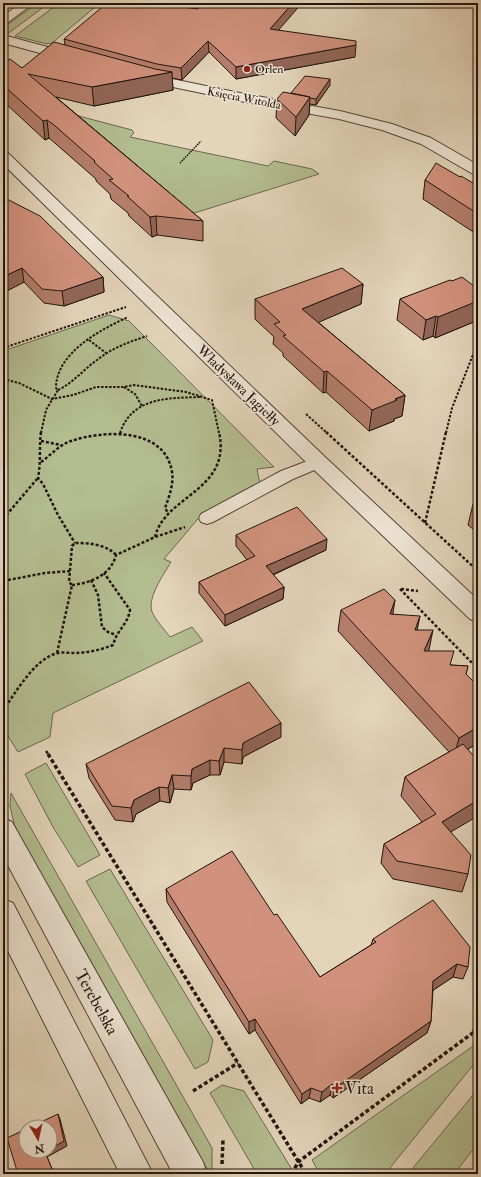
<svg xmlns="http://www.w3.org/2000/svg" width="481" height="1177" font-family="'IM FELL Double Pica',serif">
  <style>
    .green { fill: #b3bd90; stroke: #6a6850 }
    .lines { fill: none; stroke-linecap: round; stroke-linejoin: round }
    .service-casing { stroke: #52443a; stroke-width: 2 }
    .minor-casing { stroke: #52443a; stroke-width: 2 }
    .tertiary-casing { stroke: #52443a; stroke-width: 2 }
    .path-far3 { stroke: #22140f; stroke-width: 1.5; stroke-dasharray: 1.5 1; stroke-linecap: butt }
    .path-far2 { stroke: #22140f; stroke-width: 2; stroke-dasharray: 2.5 1.5; stroke-linecap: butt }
    .path-far1 { stroke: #22140f; stroke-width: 2.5; stroke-dasharray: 3 2; stroke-linecap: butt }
    .path { stroke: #22140f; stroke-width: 3.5; stroke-dasharray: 4 2.5; stroke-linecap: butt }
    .service { fill: #ede3d2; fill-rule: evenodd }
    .minor { fill: #ede3d2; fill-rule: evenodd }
    .tertiary { fill: #ede3d2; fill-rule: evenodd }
    .wall { fill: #b47e6c; stroke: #22140f }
    .shaded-wall { fill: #926658; stroke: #22140f }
    .building { fill: #d1927d; stroke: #22140f }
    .poi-dot { fill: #8f2418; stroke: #ede3d2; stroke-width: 1.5 }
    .labels { text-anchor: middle; stroke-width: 3; stroke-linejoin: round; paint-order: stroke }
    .far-poi-label { font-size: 12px; fill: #22140f; stroke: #ede3d2; text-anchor: start }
    .far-street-label { font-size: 12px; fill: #22140f; stroke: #ede3d2 }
    .street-label { font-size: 14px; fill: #22140f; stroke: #ede3d2 }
    .near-street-label { font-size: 17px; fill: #22140f; stroke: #ede3d2 }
    .near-poi-label { font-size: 17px; fill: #22140f; stroke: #ede3d2; text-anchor: start }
  </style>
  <rect width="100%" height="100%" fill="#e3d4ba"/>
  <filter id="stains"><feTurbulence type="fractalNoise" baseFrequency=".005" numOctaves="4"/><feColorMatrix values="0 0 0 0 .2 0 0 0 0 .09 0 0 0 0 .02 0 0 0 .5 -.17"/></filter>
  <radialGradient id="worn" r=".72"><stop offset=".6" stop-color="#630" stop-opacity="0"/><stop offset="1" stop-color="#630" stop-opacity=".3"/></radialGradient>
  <path class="green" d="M38 3H49L6 35 4 34V27Z
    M59 3H100L52 43 47 44 15 36Z
    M52 109 132 130 134 133 130 137 268 166 274 161 312 169 319 174 188 215Z
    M109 315 129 321 274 467 257 469 260 484 202 514 164 559 171 562C164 574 145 600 153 614 157 622 164 629 170 637L192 627 203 641 53 713 50 737 18 752 3 728V351Z
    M46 763 100 855 78 867 53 827 25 774Z
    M11 793 212 1148V1174H210L15 827 10 806Z
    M110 869 213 1040 208 1062 195 1069 86 881Z
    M476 1044 478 1045V1059L385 1174H320L312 1160Z
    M222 1085 244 1091 291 1168 287 1174H257L210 1093Z
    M478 1089V1143L458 1169 450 1174H408Z"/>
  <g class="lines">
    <defs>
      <path id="service" d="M318 457 324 458 326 462 324 466 293 479 213 522 207 524 201 522 199 518 201 514 281 471Z"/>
      <path id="minor" d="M3 35 77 55 79 58 77 61 73 62 3 43Z
        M143 73 245 94 340 111 392 124 431 138 478 165V175L473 174 421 144 382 130 339 119 245 102 139 80 137 77 139 74Z
        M3 152 8 153 325 457 478 600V622L470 619 311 467 3 164Z"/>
      <path id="tertiary" d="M21 3H34L7 23 3 24V16Z
        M3 818 12 822 203 1162 207 1174H173L3 856Z
        M3 899 13 903 153 1174H120L3 941Z"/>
    </defs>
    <use href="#service" class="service-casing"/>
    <use href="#minor" class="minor-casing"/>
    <use href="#tertiary" class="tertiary-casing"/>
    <path class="path-far3" d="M180 163 201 141"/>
    <path class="path-far2" d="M89 340 106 353
      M3 348 126 307
      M3 379 19 383 52 399 73 395 96 387H123L134 385 186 392 212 400 219 433
      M124 387 135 394 142 406
      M58 390C73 383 84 369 97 360 112 348 129 342 147 336
      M306 414 327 433
      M41 433 46 410 58 390 56 388C56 353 100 330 128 317
      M120 433C132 397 168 398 201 397
      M446 433 452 408 478 342"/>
    <path class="path-far1" d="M41 432C39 448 41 462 38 478L43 484 58 515 75 543
      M326 432 478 571
      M120 434 121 432
      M41 441 61 445
      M41 462C51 455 59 445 71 441 104 430 165 427 172 472 174 484 169 497 165 508L168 513
      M3 519 37 479
      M425 523 446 432
      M155 537C165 495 232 491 219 432
      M91 580 98 595 102 627 108 632 116 635
      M3 581 45 573 70 571
      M72 585C91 583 111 575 116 555L155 537 185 527
      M400 589 478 669
      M401 589 418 591
      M57 653 72 585 69 582 72 546 75 543C88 543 106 544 116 555
      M3 711C15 693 35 658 58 653 63 652 68 653 73 653 87 653 101 650 113 645 117 630 128 624 130 610L104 573
      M46 751 49 755"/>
    <path class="path" d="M48 754 306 1174
      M474 1032 478 1012
      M193 1091 238 1063
      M222 1164 223 1140
      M292 1174 298 1162 474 1032 478 1035"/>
    <use href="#service" class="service"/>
    <use href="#minor" class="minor"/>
    <use href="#tertiary" class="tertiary"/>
  </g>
  <path class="wall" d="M279 30 355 57 236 79 209 52 182 80 172 78 173 90 94 106 56 97 203 221V241L157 235 152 237 129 216 128 213 111 199 110 194 96 181V179L56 144 49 138 45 140 3 101V63L22 68 65 45 64 39Z
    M330 85 316 105 310 104 309 115 295 136 276 118 277 99 291 93Z
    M460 177 478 186V235L423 199 425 180Z
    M3 197 103 277 104 292 64 306 44 303 24 282 3 293Z
    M452 281 478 289V318H476V321L435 338 433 336 423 340 397 320 400 299Z
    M363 284 361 304 318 322 405 395 402 416 394 419V421L369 431 326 392 323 393 283 356V353L273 344 274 337 255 319V299Z
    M478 501V533L468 525 473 504Z
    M236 535 326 550 273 575 284 587 283 599 225 626 199 593V582L247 560 236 546Z
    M341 610 393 614 418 630 429 651 451 665 468 666 466 674 478 686V743L468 749 451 832 468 874 462 892 393 879 381 863 384 844 422 822 401 796 405 777 449 752 338 631Z
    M281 737 243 757 242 764 224 762 220 775H210L193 783 191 790 174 789 170 803 160 801 136 814 133 822 115 820 89 778 86 764Z
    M166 889 274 915 320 977 371 945 373 939 468 967 463 979 453 977 433 990 431 1021 427 1033 333 1098 330 1095 320 1102 309 1098 301 1104 255 1030 249 1034 167 902Z"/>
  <path class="shaded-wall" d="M293 3H302L270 40V29Z
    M208 41 209 52 182 80 181 68Z
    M356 45 355 57 236 79V67Z
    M172 72 173 90 94 106 92 87Z
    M330 79V85L316 105V99Z
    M310 97 309 115 295 136 296 117Z
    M47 120 49 138 45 140 43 121Z
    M156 216 157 235 152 237 150 217Z
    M22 268 24 282 3 293V277Z
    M103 277 104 292 64 306 62 291Z
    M363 284 361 304 301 330 302 309Z
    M478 299V318H476V321L435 338 438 317Z
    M436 316 433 336 423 340 426 320Z
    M327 371 326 392 323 393 324 372Z
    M405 395 402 416 394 419V421L369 431 372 410Z
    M327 539 326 550 265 578 266 566Z
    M284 587 283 599 225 626V615Z
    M395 600 392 620 390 614Z
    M420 616 416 636 415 630Z
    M433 630 429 650 420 671 424 651Z
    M281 723V737L243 757 242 764V750L243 743Z
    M478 727V743L454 757 459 738Z
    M224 748V762L220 775 219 761Z
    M210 760V775L193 783 191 790V776L192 769Z
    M172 775 174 789 170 803 168 788Z
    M159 787 160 801 136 814 133 822 131 808 134 800Z
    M478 800V816L437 840 442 822Z
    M457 964 453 977 429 993 433 981Z
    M255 1019V1030L249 1034V1022Z
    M431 1021 427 1033 333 1098 335 1088Z
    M332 1084 330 1095 320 1102 322 1092Z
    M311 1088 309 1098 301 1104 302 1094Z
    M58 1114 60 1119 67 1146 47 1157 54 1174 45 1152 47 1151H50Z"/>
  <path class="building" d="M107 3H153L198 9 204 3H293L270 29 356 41V45L236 67 208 41 181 68 157 64 64 39Z
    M54 42 155 69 172 72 92 87 28 74 203 221 156 216 150 217 127 196H129L109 180 113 179 94 162 95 161 54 125 47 120 43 121 3 85V63L10 59 22 68Z
    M305 76 330 79 316 99 310 98V97L291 93Z
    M283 92 310 97 296 117 277 99Z
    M436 163 460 177 461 176 478 186V214L425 180Z
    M3 197 40 216 103 277 62 291 42 289 22 268 3 277Z
    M342 268 363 284 302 309 405 395 395 399 397 400 372 410 327 371 324 372 283 336 286 335 274 324 280 322 255 299Z
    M462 277 478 289V301L438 317 436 316 426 320 400 299 450 280 452 281Z
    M478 501V509L473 504Z
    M297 507 327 539 266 566 284 587 225 615 199 582 255 556 236 535Z
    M384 589 395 600 390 614 420 616 415 630H433L424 651H454L450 665 468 666 466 674 478 686V727L459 738 341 610Z
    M249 682 281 723 243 743 242 750 224 748 219 761 210 760 192 769 191 776 172 775 168 788 159 787 134 800 131 808 112 806 86 764Z
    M463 744 478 761V800L442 822 471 855 468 874 397 861 384 844 436 814 405 777Z
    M232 851 274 915 277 914 320 977 376 942 373 939 433 900 470 947 468 967 457 964 433 981 431 1021 335 1088 332 1084 322 1092 311 1088 302 1094 255 1019 249 1022 166 889Z
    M58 1114 64 1141 50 1149V1127H30Z
    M26 1129V1151H47L45 1152 54 1174H18L7 1138Z"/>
  <g class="poi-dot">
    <circle cx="247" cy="69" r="4"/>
    <path d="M335 1082h4v4h4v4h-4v4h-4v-4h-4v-4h4z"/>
  </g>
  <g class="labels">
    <g class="far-poi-label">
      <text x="255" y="73">Orlen</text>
    </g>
    <g class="far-street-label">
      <text transform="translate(244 98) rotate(11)" y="4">Księcia Witolda</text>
    </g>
    <g class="street-label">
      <text transform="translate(239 385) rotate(44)" y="5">Władysława Jagiełły</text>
    </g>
    <g class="near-street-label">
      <text transform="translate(97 1002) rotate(61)" y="6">Terebelska</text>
    </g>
    <g class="near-poi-label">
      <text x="345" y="1094">Vita</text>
    </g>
  </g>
  <rect width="481" height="1177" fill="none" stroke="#e3d4ba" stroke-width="16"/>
  <rect x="4" y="4" width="473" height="1169" fill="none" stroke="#22140f" stroke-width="2"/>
  <rect x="8" y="8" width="465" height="1161" fill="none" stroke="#22140f"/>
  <g transform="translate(38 1139) rotate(171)"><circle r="19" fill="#ede3d2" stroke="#9c9084"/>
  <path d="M0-3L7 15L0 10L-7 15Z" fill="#8f2418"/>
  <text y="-6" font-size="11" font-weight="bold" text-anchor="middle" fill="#22140f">N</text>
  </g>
  <rect width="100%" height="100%" filter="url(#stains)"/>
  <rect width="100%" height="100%" fill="url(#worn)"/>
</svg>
